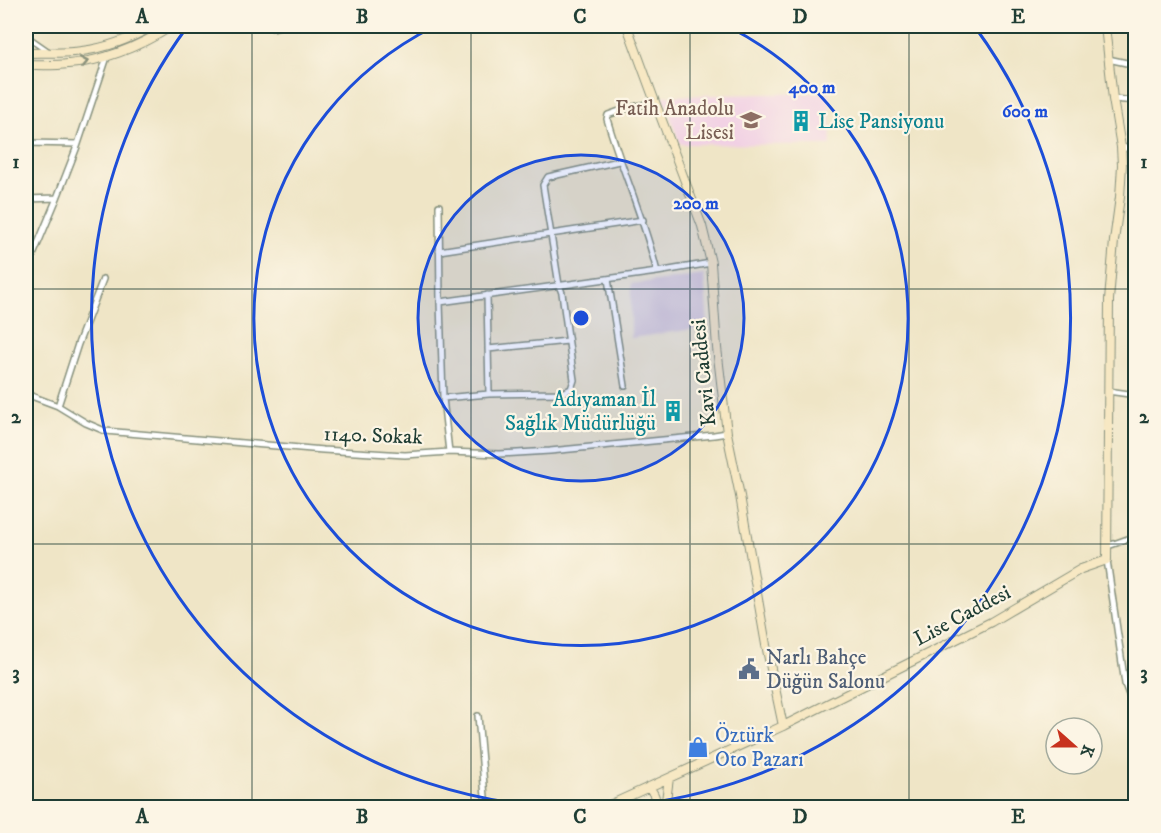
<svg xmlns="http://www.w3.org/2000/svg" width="1161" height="833" font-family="'IM FELL DW Pica',serif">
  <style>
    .built { fill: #f1d0e4 }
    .industrial { fill: #cebed1 }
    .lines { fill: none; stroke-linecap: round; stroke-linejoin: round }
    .street-casing { stroke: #87917d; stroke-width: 8 }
    .secondary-casing { stroke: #87917d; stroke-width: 10 }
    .street { stroke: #fff; stroke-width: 5 }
    .secondary { stroke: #f7e8c3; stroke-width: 8 }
    .oneway { stroke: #8b927c }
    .grid { fill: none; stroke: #1f3d34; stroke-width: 1.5; stroke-opacity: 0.55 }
    .ring { fill: none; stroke: #1d4ed8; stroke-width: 3 }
    .labels { text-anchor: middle; stroke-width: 4.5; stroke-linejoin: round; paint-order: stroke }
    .education-label { font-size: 21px; fill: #785e54; stroke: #fcf5e5; text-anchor: end }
    .culture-label { font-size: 21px; fill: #0d838f; stroke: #fcf5e5; text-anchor: start }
    .street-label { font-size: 21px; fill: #1f3d34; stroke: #fcf5e5 }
    .service-label { font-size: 21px; fill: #4e5e75; stroke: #fcf5e5; text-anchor: start }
    .shop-label { font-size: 21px; fill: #366cbe; stroke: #fcf5e5; text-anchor: start }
    .centre { fill: #1d4ed8; stroke: #fcf5e5; stroke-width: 3 }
    .ring-label { font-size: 18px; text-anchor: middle; font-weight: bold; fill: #1d4ed8; stroke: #fcf5e5; stroke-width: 4.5; stroke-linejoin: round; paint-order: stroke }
    .neatline { fill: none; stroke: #1f3d34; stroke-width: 2 }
    .grid-label { font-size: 20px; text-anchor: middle; font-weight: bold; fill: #1f3d34 }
  </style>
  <rect width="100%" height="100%" fill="#fcf5e5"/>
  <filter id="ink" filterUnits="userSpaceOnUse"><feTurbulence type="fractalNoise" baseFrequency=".0167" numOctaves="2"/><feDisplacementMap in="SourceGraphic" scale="12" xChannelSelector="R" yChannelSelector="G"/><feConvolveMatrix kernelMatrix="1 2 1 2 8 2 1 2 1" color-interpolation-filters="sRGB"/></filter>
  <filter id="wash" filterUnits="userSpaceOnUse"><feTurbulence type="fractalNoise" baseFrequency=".008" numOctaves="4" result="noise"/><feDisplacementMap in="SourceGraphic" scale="24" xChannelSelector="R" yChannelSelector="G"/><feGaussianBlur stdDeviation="1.35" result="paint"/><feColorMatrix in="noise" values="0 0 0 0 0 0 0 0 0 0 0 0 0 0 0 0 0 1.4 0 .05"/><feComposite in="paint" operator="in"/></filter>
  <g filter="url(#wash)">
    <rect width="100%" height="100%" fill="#efe5c6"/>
    <path class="built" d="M829 93 831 145 680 144 663 96Z"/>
    <path class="industrial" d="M704 275 708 327 631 338V284Z"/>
  </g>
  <g filter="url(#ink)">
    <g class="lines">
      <defs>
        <path id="street" d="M269 26 273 28 280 26
          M26 33 27 26
          M26 36 49 52
          M1108 59 1136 65
          M1113 99 1136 101
          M655 102 625 109 608 115 607 119C622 171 645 220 657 272
          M26 143 78 144
          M1121 147 1136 150
          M26 199 57 198
          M439 206 440 302 443 398 449 452
          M439 251 643 220
          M26 272 57 198 78 144 107 57
          M608 279 625 386
          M487 295 489 394
          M440 302 657 272 711 263
          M488 349 568 341
          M1108 391 1136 395
          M26 394 58 406 86 423 105 431 323 450 405 455 449 452 499 454 550 451 714 435 727 433
          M443 398 489 394 562 393 571 389 574 380 562 293 559 285 543 185 548 177 619 161
          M58 406 78 344 103 279
          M1108 546 1136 536
          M1107 560 1125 684 1136 713
          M26 611 28 612
          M478 716 486 808"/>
        <path id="secondary" d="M627 26 655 102 702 226 711 263 717 348 727 433 740 496 766 645 783 726
          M26 53C44 52 64 54 82 51 106 48 132 38 153 26
          M26 65C40 65 54 66 68 64 106 61 140 46 172 26
          M648 787C655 793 656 799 656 808
          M603 808 783 726 991 622 1081 569 1107 560 1109 300 1114 241 1120 197 1122 165 1121 147 1113 99 1105 26
          M665 808 669 778"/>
      </defs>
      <use href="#street" class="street-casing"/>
      <use href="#secondary" class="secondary-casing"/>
      <use href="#street" class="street"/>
      <use href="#secondary" class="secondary"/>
    </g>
    <defs><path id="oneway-chevron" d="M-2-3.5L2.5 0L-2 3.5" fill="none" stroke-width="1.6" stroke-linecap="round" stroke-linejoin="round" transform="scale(1.5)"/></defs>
    <use class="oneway" href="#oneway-chevron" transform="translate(84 62) rotate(-10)"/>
  </g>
  <path class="grid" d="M252 26V808M471 26V808M690 26V808M909 26V808M26 289H1136M26 544H1136"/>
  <circle cx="581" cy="318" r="163" fill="#1d4ed8" fill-opacity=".12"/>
  <g class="ring">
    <circle cx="581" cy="318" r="163"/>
    <path d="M729 27A327 327 0 1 1 433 27"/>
    <path d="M555 807A490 490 0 0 1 187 27M975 27A490 490 0 0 1 607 807"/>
  </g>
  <defs>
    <symbol id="school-bare" viewBox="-9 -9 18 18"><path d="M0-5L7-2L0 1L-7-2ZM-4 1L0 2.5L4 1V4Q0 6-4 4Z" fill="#8d6e63" stroke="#fcf5e5" stroke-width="2.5" paint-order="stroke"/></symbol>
    <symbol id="building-bare" viewBox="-9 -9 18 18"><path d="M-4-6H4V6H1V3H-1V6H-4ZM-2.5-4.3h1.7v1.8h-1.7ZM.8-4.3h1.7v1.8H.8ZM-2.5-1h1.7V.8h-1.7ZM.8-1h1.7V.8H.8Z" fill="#0f9aa8" stroke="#fcf5e5" stroke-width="2.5" paint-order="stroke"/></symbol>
    <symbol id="civic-bare" viewBox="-9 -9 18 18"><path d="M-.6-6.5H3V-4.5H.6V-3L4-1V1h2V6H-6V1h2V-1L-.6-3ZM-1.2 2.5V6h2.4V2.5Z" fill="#5c6f8a" stroke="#fcf5e5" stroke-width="2.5" paint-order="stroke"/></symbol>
    <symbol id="shop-bare" viewBox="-9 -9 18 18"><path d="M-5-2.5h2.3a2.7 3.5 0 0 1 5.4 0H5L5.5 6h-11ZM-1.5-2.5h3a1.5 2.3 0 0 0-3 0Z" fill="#3f7fe0" stroke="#fcf5e5" stroke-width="2.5" paint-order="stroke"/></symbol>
  </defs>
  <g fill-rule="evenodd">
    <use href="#school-bare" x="736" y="105" width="30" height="30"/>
    <use href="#building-bare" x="786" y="106" width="30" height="30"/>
    <use href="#building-bare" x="658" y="396" width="30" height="30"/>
    <use href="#civic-bare" x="734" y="654" width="30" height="30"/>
    <use href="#shop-bare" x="683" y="732" width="30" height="30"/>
  </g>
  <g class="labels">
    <g class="education-label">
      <text x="734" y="115">Fatih Anadolu<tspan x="734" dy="24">Lisesi</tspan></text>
    </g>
    <g class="culture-label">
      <text x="818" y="128">Lise Pansiyonu</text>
      <text x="656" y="406" text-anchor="end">Adıyaman İl<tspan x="656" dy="24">Sağlık Müdürlüğü</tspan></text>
    </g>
    <g class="street-label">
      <text transform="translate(703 373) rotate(-96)" y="7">Kavi Caddesi</text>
      <text transform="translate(373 435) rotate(2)" y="7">1140. Sokak</text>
      <text transform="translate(962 615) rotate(-28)" y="7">Lise Caddesi</text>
    </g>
    <g class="service-label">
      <text x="766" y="664">Narlı Bahçe<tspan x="766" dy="24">Düğün Salonu</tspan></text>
    </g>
    <g class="shop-label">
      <text x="715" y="742">Öztürk<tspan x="715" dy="24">Oto Pazarı</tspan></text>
    </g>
  </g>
  <circle cx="581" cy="318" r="9" class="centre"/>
  <g class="ring-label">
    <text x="812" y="93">400 m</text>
    <text x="1025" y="117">600 m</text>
    <text x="696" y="209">200 m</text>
  </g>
  <rect width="1161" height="833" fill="none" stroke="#fcf5e5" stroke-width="66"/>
  <g transform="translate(1074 746) rotate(111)"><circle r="28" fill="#fcf5e5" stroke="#a4ab9e" stroke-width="1.5"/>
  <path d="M0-4.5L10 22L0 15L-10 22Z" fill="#c8321e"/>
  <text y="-9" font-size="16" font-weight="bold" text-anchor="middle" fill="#1f3d34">K</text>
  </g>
  <rect x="33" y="33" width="1095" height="767" class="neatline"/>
  <g class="grid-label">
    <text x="142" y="23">A</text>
    <text x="362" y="23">B</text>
    <text x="580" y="23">C</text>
    <text x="800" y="23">D</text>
    <text x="1018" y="23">E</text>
    <text x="16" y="168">1</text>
    <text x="1144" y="168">1</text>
    <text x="16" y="423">2</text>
    <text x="1144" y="423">2</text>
    <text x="16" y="679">3</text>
    <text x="1144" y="679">3</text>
    <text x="142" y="823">A</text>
    <text x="362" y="823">B</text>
    <text x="580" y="823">C</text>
    <text x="800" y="823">D</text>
    <text x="1018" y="823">E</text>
  </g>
</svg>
